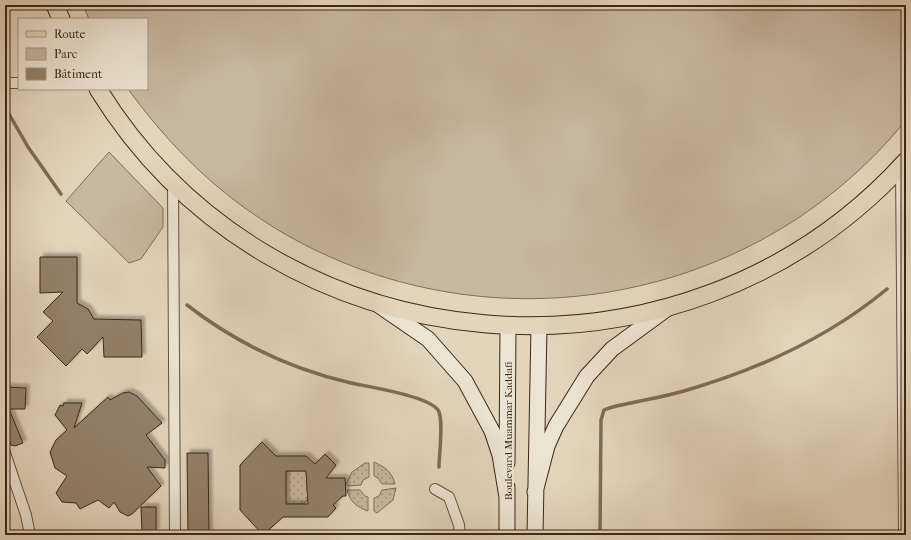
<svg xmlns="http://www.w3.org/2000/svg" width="911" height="540" font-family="'IM FELL French Canon',serif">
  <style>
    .grass { fill: url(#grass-dots); stroke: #806f5a }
    .park { fill: #c6b7a0; stroke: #806f5a }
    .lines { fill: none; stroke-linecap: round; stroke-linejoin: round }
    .stream { stroke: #7d6c57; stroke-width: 3.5 }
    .building { fill: #92816c; stroke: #3b2715; fill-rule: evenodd; filter: url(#shadow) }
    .minor-casing { stroke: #65523f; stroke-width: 12 }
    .secondary-casing { stroke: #3b2715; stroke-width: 17 }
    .primary-casing { stroke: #3b2715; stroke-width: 19 }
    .minor { stroke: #ece4d3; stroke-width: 10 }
    .secondary { stroke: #ece4d3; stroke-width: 15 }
    .primary { stroke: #e2d5bc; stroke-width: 17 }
    .labels { text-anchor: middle; stroke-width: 4; stroke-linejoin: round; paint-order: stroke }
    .street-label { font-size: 11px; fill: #3b2715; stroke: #ece4d3 }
  </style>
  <defs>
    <pattern id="grass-dots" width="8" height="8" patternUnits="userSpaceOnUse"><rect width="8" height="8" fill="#c6b7a0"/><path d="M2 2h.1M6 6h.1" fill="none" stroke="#a29581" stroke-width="1.8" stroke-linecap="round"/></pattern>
    <filter id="shadow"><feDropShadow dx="3.5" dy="-3.5" stdDeviation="1" flood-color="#0004"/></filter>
  </defs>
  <rect width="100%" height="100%" fill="#e2d5bc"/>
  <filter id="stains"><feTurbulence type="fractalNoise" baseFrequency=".005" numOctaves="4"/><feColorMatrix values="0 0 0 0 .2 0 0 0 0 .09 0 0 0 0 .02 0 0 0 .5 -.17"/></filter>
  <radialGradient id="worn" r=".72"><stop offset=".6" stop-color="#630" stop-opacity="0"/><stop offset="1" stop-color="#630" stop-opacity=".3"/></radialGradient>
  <path class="grass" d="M374 462C385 467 392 472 395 484H382L378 478 374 476Z
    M365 463H369V477L363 480 361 485 348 486 346 484 352 472Z
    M288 471H304L312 478 307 483V489L313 490V494L303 504H289L279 494V480Z
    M396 488 393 500 377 513 374 511V498L379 496 382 490Z
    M347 490H360L365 496 368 497V511C357 507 350 502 347 490Z"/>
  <path class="park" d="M83 5H906V120C744 320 449 357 242 206 197 173 160 133 128 89H147V19H89Z
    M109 152 163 208V227L141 259 129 263 66 201Z"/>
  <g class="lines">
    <path class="stream" d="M5 107 28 147 61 194
      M187 305C236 343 291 369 351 383 370 387 428 396 438 410 444 418 439 456 439 467
      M600 535 601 420 604 410C612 406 622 405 631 403 649 399 667 396 684 391 757 370 829 337 887 289"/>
  </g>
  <path class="building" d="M40 257H77V303L88 309 94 319 141 320 142 357H104L103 337 87 354 82 349 66 366 37 337 53 321 43 312 63 292 40 293Z
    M5 387 26 388 25 409H9L23 443 15 446 11 445 5 430Z
    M129 392 137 396 162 423 146 435 165 460V468L147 467 161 486 132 514 128 516 120 512 114 502 109 508 98 500 80 509 76 503 62 502 56 493 67 476 55 468 50 452 56 440 67 430 55 415 60 405 63 406 64 403H82L74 428 108 397 110 400 123 393Z
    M262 442 276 456H306L315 464 325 454 336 465 326 478H345L346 496H343L333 505 336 508 328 517H283L263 535 240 510V465ZM286 471H306L308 504H286Z
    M187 453H208L209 535H188Z
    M141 507H156V532H142Z"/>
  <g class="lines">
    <defs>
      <path id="minor" d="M5 83H19
        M901 167 904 535
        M173 182 175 535
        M5 453 26 515 30 535
        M435 489 449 497 459 525 460 535"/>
      <path id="secondary" d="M377 304 428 339 465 381 492 431 500 455 507 497
        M507 463 508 326
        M535 492 547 446 556 426 587 376 612 349 668 308
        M507 535V487
        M535 535 539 327"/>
      <path id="primary" d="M55 5 61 19
        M98 89C273 373 683 407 906 161"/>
    </defs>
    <use href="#minor" class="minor-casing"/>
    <use href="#secondary" class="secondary-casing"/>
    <use href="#primary" class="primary-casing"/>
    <use href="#minor" class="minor"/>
    <use href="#secondary" class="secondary"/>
    <use href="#primary" class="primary"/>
  </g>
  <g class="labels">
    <g class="street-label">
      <text transform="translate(508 431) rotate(-90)" y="4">Boulevard Muammar Kaddafi</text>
    </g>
  </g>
  <rect width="911" height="540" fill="none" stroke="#e2d5bc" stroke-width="20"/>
  <rect x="6" y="6" width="899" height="528" fill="none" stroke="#3b2715" stroke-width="2"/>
  <rect x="10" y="10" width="891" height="520" fill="none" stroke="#3b2715"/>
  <rect x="18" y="18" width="130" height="72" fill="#ece4d3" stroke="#a59887"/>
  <rect x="26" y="31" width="20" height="6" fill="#e2d5bc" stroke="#a59887"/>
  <text x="54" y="38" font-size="12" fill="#3b2715">Route</text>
  <rect x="26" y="48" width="20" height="12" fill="#c6b7a0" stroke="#a59887"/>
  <text x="54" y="58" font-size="12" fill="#3b2715">Parc</text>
  <rect x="26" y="68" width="20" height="12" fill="#92816c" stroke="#a59887"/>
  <text x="54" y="78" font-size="12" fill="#3b2715">Bâtiment</text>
  <rect width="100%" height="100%" filter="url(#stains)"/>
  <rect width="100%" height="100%" fill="url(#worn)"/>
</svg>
